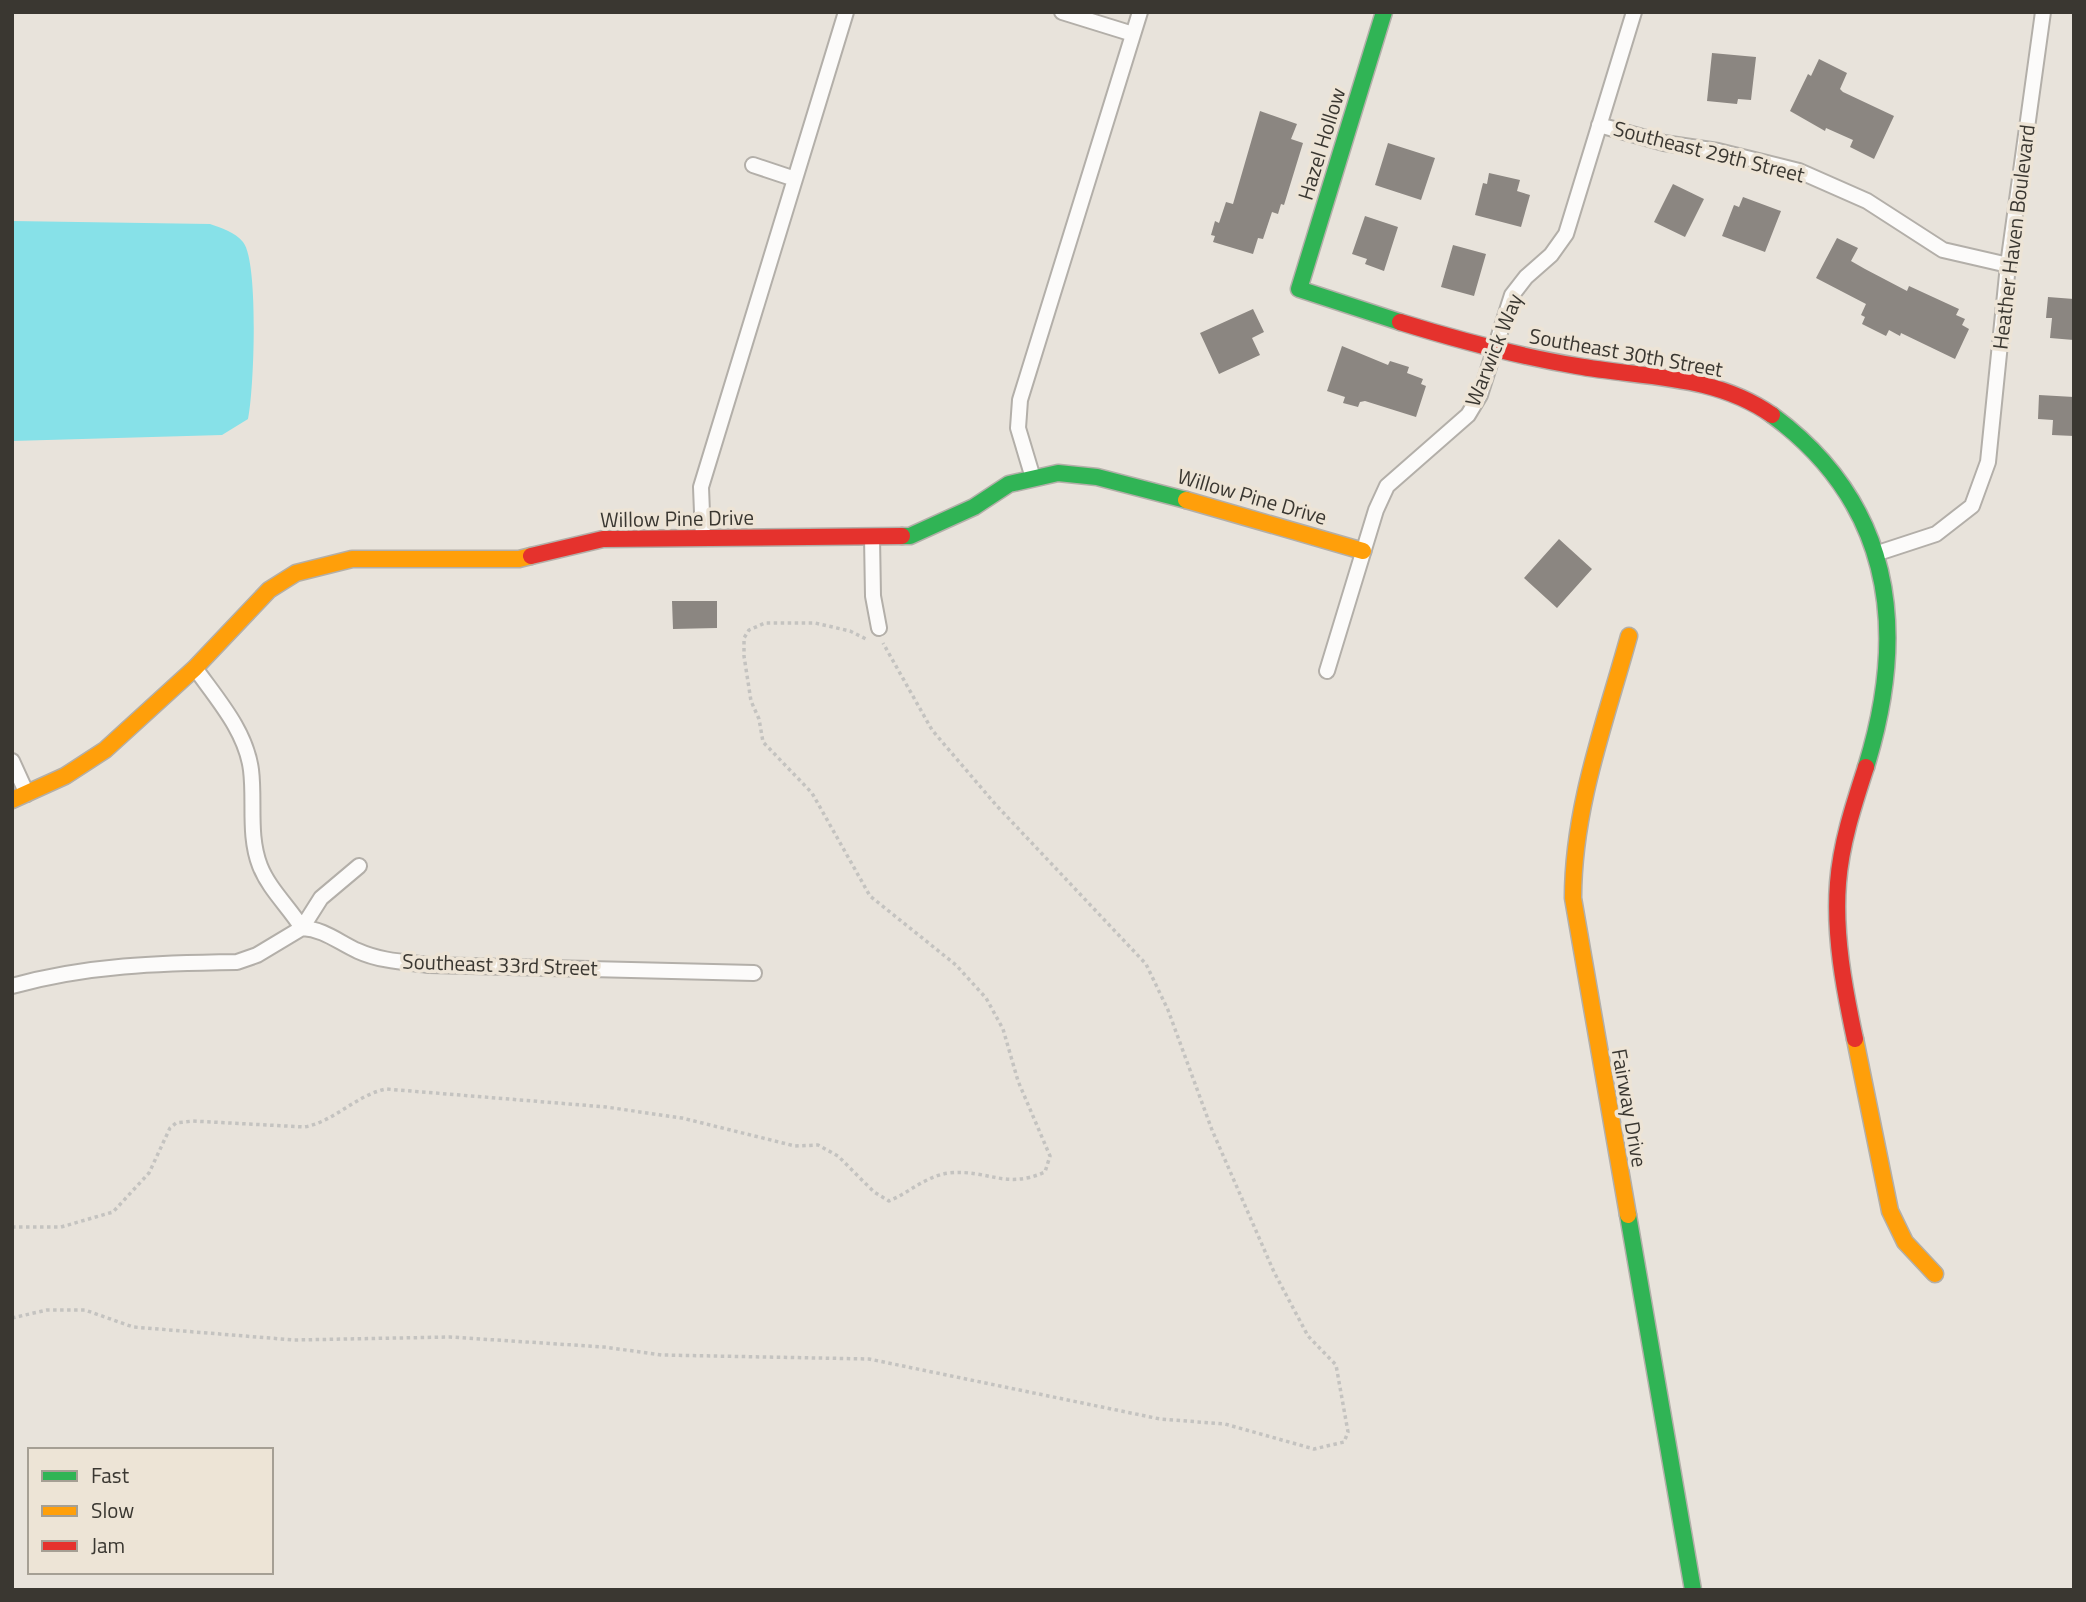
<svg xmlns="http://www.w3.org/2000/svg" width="2086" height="1602" font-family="'Titillium Web',sans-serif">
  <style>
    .water { fill: #87e1e8 }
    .building { fill: #8b8681 }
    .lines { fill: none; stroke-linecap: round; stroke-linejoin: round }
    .street-casing { stroke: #b3afa9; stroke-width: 18 }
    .fast-casing { stroke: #b3afa9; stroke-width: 19 }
    .slow-casing { stroke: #b3afa9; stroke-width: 19 }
    .jam-casing { stroke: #b3afa9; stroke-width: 19 }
    .path { stroke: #c4c3c0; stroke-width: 3.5; stroke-dasharray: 3.5 3.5; stroke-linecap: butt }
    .street { stroke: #fcfbfa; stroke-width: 14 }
    .fast { stroke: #30b455; stroke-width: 16 }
    .slow { stroke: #ff9f0a; stroke-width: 16 }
    .jam { stroke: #e5322d; stroke-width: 16 }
    .labels { text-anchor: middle; stroke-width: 7; stroke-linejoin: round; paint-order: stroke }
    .street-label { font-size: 21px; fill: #3a3731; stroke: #ede4d6 }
  </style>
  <rect width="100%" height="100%" fill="#e8e3db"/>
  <path class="water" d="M12 221 210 224C221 228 235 232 243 242 259 261 254 392 248 419L222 435 12 441Z"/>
  <path class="building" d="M1712 53 1756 57 1751 100 1738 99 1737 104 1707 101Z
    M1819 59 1847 73 1840 89 1843 92 1894 116 1874 159 1850 147 1853 140 1826 128 1825 131 1790 111 1808 74 1811 76Z
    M1260 111 1297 124 1291 139 1303 143 1284 205 1281 204 1278 214 1272 212 1263 239 1258 238 1253 254 1213 242 1215 236 1211 235 1215 221 1219 223 1226 202 1233 204Z
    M1388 143 1435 158 1421 200 1375 185Z
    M1489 173 1520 180 1517 191 1530 195 1521 227 1475 215 1483 183 1487 184Z
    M1673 184 1704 199 1685 237 1654 222Z
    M1743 197 1781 211 1765 252 1722 236 1734 205 1739 207Z
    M1365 216 1398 227 1384 271 1365 264 1367 259 1352 254Z
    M1837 238 1858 248 1851 261 1865 269 1907 291 1909 286 1959 309 1956 315 1965 319 1962 325 1969 329 1955 359 1901 333 1900 336 1889 330 1886 336 1862 324 1865 317 1861 315 1866 304 1816 278Z
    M1453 245 1486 254 1474 296 1441 287Z
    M2048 297 2074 299V340L2050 338 2052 318H2046Z
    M1253 309 1264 332 1252 338 1260 355 1219 374 1200 333Z
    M1342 346 1388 365 1390 361 1409 367 1407 373 1423 379 1421 384 1426 386 1416 417 1365 401 1360 402 1358 407 1343 403 1345 397 1327 391Z
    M2039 395 2074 397V436L2052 435 2053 420 2038 419Z
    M1559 539 1592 569 1557 608 1524 578Z
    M672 601H717V628L673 629Z"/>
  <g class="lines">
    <defs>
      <path id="street" d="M1062 12 1133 34
        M1599 125 1664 143 1718 151 1799 171 1867 201 1943 250 2008 265
        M753 165 795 179
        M1033 478 1018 428 1020 400 1140 12
        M872 537 873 596 879 628
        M703 538 701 487 846 12
        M1878 553 1936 534 1972 506 1988 462 2008 265 2043 12
        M195 668C217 699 246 731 251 770 255 802 248 835 260 866 269 889 289 907 302 928L321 898 359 866
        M1327 671 1376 510 1387 486 1468 415 1480 395 1512 295 1526 277 1551 255 1566 234 1634 12
        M12 761 27 794
        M12 986C87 965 160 963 237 962L257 955 302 928C324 929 338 942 358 951 380 961 405 962 429 965L754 973"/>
      <path id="fast" d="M1384 12 1299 289 1400 322
        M1772 415C1894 505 1908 631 1866 767
        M902 536H910L974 507 1009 484 1058 473 1097 477 1186 500
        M1628 1215 1693 1590"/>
      <path id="slow" d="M1186 500 1363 551
        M12 800 65 776 105 750 195 668 269 590 296 573 352 559H519L531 556
        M1855 1039 1890 1211 1905 1242 1935 1274
        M1628 1215 1573 898C1573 807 1605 723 1629 636"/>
      <path id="jam" d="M1400 322C1458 340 1517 356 1577 366 1644 378 1714 374 1772 415
        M531 556 603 539 902 536
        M1855 1039C1844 988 1834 935 1838 883 1841 843 1854 804 1866 767"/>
    </defs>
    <use href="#street" class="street-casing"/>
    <use href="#fast" class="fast-casing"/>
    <use href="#slow" class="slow-casing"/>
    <use href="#jam" class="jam-casing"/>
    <path class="path" d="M12 1227H61L113 1212 149 1173 170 1128 176 1123 193 1121 304 1127C334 1122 356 1095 386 1089L606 1107 682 1118 795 1146 818 1145 838 1156 874 1192 889 1201C910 1192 926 1176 949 1173 988 1169 1005 1190 1045 1172L1050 1156 1018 1081 1003 1029 986 998 956 965 870 896 812 793 763 742 759 719 751 701 744 656V638L749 630 765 623H815L850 631 866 639
      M12 1318 47 1310H85L133 1327 294 1340 450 1337 604 1347 662 1355 869 1359 1160 1419 1225 1424 1314 1449 1344 1442 1348 1432 1336 1365 1308 1336 1274 1272 1212 1130 1168 1010 1146 964 996 805 932 730 883 643"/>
    <use href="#street" class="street"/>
    <use href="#fast" class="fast"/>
    <use href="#slow" class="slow"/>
    <use href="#jam" class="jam"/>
  </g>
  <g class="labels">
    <g class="street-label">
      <text transform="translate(1322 144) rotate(-73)" y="7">Hazel Hollow</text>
      <text transform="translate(1709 152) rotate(14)" y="7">Southeast 29th Street</text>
      <text transform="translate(2014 237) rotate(-83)" y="7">Heather Haven Boulevard</text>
      <text transform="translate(1494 350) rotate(-68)" y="7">Warwick Way</text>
      <text transform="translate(1626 353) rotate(10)" y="7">Southeast 30th Street</text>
      <text transform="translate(1252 497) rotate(16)" y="7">Willow Pine Drive</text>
      <text transform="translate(677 519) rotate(-1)" y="7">Willow Pine Drive</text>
      <text transform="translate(500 965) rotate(2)" y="7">Southeast 33rd Street</text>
      <text transform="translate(1629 1108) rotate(80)" y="7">Fairway Drive</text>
    </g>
  </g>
  <rect width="2086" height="1602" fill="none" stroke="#3a3731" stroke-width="28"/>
  <rect x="28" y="1448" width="245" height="126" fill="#ede4d6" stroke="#a59f94" stroke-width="2"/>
  <rect x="42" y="1471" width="35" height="10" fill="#30b455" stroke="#a59f94" stroke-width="2"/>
  <text x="91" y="1483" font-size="21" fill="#3a3731">Fast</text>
  <rect x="42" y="1506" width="35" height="10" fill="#ff9f0a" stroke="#a59f94" stroke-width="2"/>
  <text x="91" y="1518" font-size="21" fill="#3a3731">Slow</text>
  <rect x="42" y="1541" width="35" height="10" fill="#e5322d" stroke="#a59f94" stroke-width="2"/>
  <text x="91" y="1553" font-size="21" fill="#3a3731">Jam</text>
</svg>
